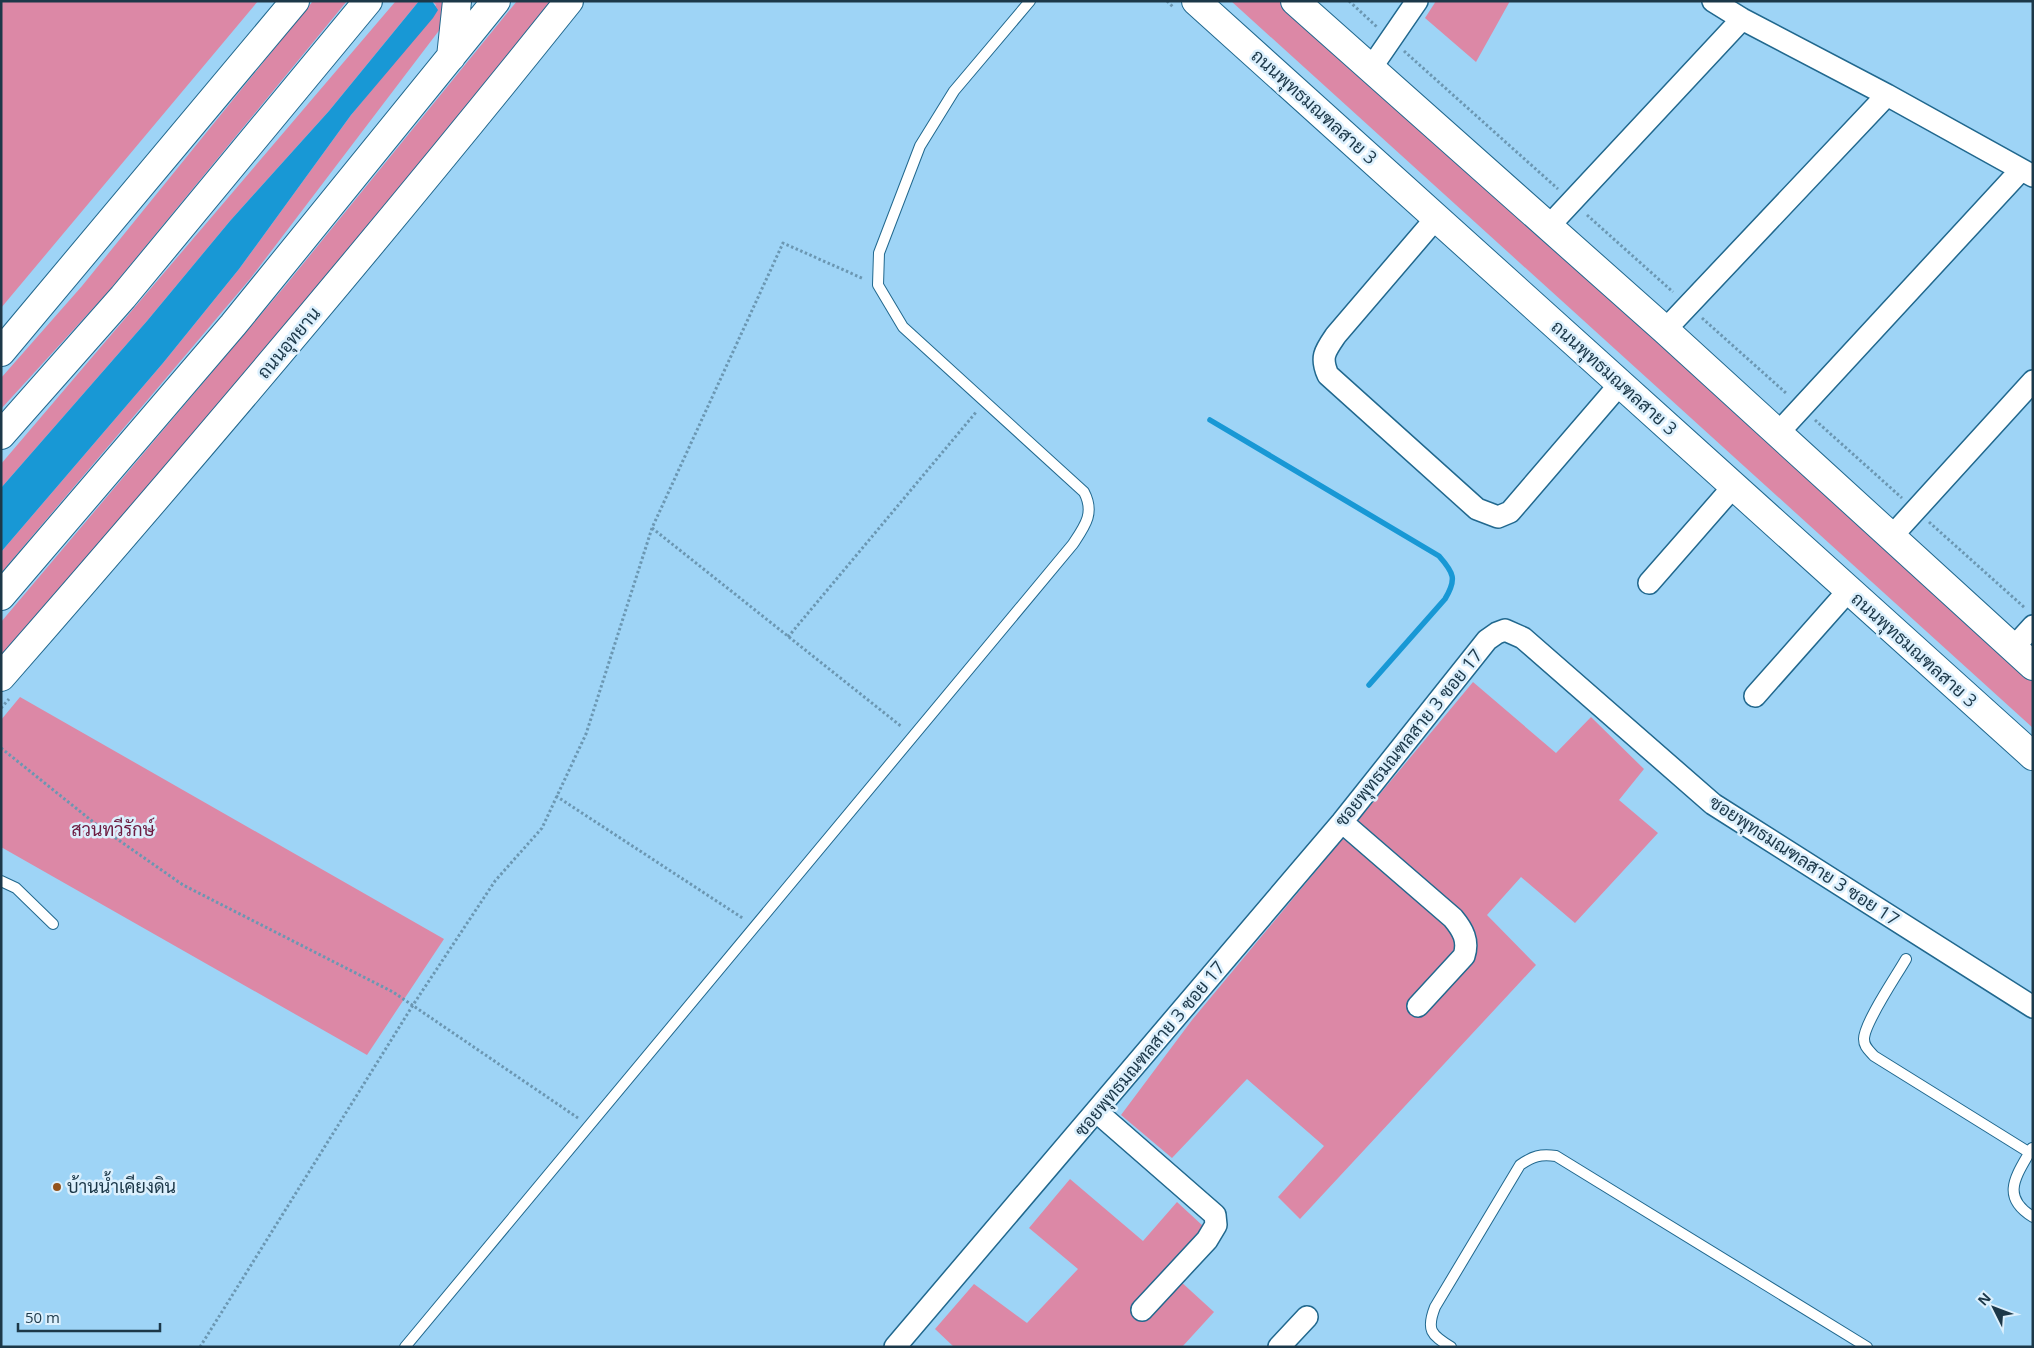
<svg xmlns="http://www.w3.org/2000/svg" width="2034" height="1348" font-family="'Open Sans',Sarabun,sans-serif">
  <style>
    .green { fill: #dc88a6 }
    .water { fill: #1898d5 }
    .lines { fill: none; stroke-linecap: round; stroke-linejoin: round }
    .stream { stroke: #1898d5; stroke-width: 5.5 }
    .lane-casing { stroke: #21688e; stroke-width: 12 }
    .street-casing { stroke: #21688e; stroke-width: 24 }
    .secondary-casing { stroke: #21688e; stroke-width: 30 }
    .path { stroke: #6b97b2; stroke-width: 3; stroke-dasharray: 2.5 2.5; stroke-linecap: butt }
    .lane { stroke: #fff; stroke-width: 10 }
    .street { stroke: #fff; stroke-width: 21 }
    .secondary { stroke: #fff; stroke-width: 28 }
    .poi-dot { fill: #93531c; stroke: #dcf0fd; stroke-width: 2 }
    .labels { text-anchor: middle; stroke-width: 5; stroke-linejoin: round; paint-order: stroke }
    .street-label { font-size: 18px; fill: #1c3849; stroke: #dcf0fd }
    .park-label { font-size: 18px; fill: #6d1c41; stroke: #dcf0fd }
    .poi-label { font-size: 18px; fill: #1c3849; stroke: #dcf0fd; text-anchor: start }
  </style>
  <rect width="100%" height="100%" fill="#9ed4f6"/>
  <path class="green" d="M1 1H258L1 308Z
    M313 1H347L108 292 1 409V378L82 286Z
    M419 1 329 111 230 221 147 321 1 488V464L395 2Z
    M432 1H449L444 24 250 279 1 573V552L163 363 239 269 351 115 383 76 436 5Z
    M517 1H554L305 304 1 661V622L285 286Z
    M1231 1H1282L2033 682V728Z
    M1436 1H1510L1476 62 1425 18Z
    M1473 682 1556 753 1591 717 1644 769 1619 800 1658 833 1575 923 1521 877 1487 915 1536 965 1300 1219 1278 1197 1324 1146 1247 1079 1172 1158 1121 1115 1192 1020Z
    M20 697 444 939 367 1055 1 847V720Z
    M1070 1179 1143 1241 1177 1202 1215 1237 1179 1280 1214 1312 1182 1347H954L935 1329 974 1284 1027 1323 1078 1269 1029 1228Z"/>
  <path class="water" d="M419 1H432L438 10 433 18 351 115 239 269 163 363 1 552V488L147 321 230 221 329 111Z"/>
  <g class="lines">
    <path class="stream" d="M1210 420 1439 556C1454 573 1457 579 1445 599L1369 685"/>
    <defs>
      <path id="lane" d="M1 881 16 888 53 924
        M1906 959C1897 975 1864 1023 1864 1039 1864 1047 1869 1050 1874 1056L2030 1153
        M2032 1148C2017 1175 1999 1196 2033 1217
        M405 1347 1073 544C1085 526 1095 513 1084 492L903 327 878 285 879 253 920 146 954 91 1030 1
        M1451 1347C1431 1335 1426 1330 1435 1307L1520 1165C1533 1156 1540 1154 1556 1156L1867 1347"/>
      <path id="street" d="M1713 1 1742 19 1887 95 2033 176
        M1371 68 1417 1
        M1437 217 1336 335C1325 351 1320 357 1328 375L1477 509 1498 517 1510 512 1620 384
        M1548 227 1742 19
        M1665 330 1887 95
        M1778 433 2021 170
        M1892 536 2033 381
        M1649 583 1733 487
        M2013 648 2033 626
        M1755 696 1848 591
        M1342 822 1453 918C1463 930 1469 941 1464 956L1418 1006
        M1097 1112 1215 1215 1216 1225 1207 1240 1142 1310
        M895 1347 1342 822 1487 640 1497 633 1505 630 1523 638 1713 804 2033 1007
        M1279 1347 1307 1317"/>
      <path id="secondary" d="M1196 1C1475 252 1752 506 2033 756
        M1295 1 1665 330 2033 666
        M451 57 457 1
        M1 352 295 1
        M1 435 123 297 368 1
        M1 596 233 325 496 1
        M1 677C195 455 385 231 569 1"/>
    </defs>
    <use href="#lane" class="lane-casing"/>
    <use href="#street" class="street-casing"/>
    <use href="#secondary" class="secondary-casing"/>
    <path class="path" d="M1167 1 1174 8
      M1349 1 1377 27
      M1404 51 1558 189
      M1587 215 1673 292
      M1702 318 1787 394
      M1815 420 1902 498
      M1929 522 2025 608
      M652 528 902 727
      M788 637 977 411
      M1 708 9 699
      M1 748 97 825 183 885 393 992 578 1118
      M556 796 744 919
      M200 1347 413 1005 495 881 542 828 586 734 652 528 783 243 864 279"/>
    <use href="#lane" class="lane"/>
    <use href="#street" class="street"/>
    <use href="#secondary" class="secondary"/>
  </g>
  <circle class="poi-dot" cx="57" cy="1187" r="5"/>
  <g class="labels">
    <g class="street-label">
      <text transform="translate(1314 107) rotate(42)" y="6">ถนนพุทธมณฑลสาย 3</text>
      <text transform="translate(289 343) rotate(-50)" y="6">ถนนอุทยาน</text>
      <text transform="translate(1614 378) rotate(42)" y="6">ถนนพุทธมณฑลสาย 3</text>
      <text transform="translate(1914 650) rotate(42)" y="6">ถนนพุทธมณฑลสาย 3</text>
      <text transform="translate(1409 738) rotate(-51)" y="6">ซอยพุทธมณฑลสาย 3 ซอย 17</text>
      <text transform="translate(1804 861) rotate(33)" y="6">ซอยพุทธมณฑลสาย 3 ซอย 17</text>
      <text transform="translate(1150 1049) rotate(-50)" y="6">ซอยพุทธมณฑลสาย 3 ซอย 17</text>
    </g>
    <g class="park-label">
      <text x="113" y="836">สวนทวีรักษ์</text>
    </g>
    <g class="poi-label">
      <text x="67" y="1193">บ้านน้ำเคียงดิน</text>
    </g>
  </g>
  <rect width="2034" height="1348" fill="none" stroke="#1c3849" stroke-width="5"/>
  <g transform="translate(1994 1308) rotate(312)" stroke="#dcf0fd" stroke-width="4" paint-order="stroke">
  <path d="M0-4L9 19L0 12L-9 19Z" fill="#1c3849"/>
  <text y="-8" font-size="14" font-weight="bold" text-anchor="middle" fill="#1c3849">N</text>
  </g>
  <path d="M18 1323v8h142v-8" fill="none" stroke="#1c3849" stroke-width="2.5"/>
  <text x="25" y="1323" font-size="15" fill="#1c3849" stroke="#dcf0fd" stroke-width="4" paint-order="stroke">50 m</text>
</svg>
